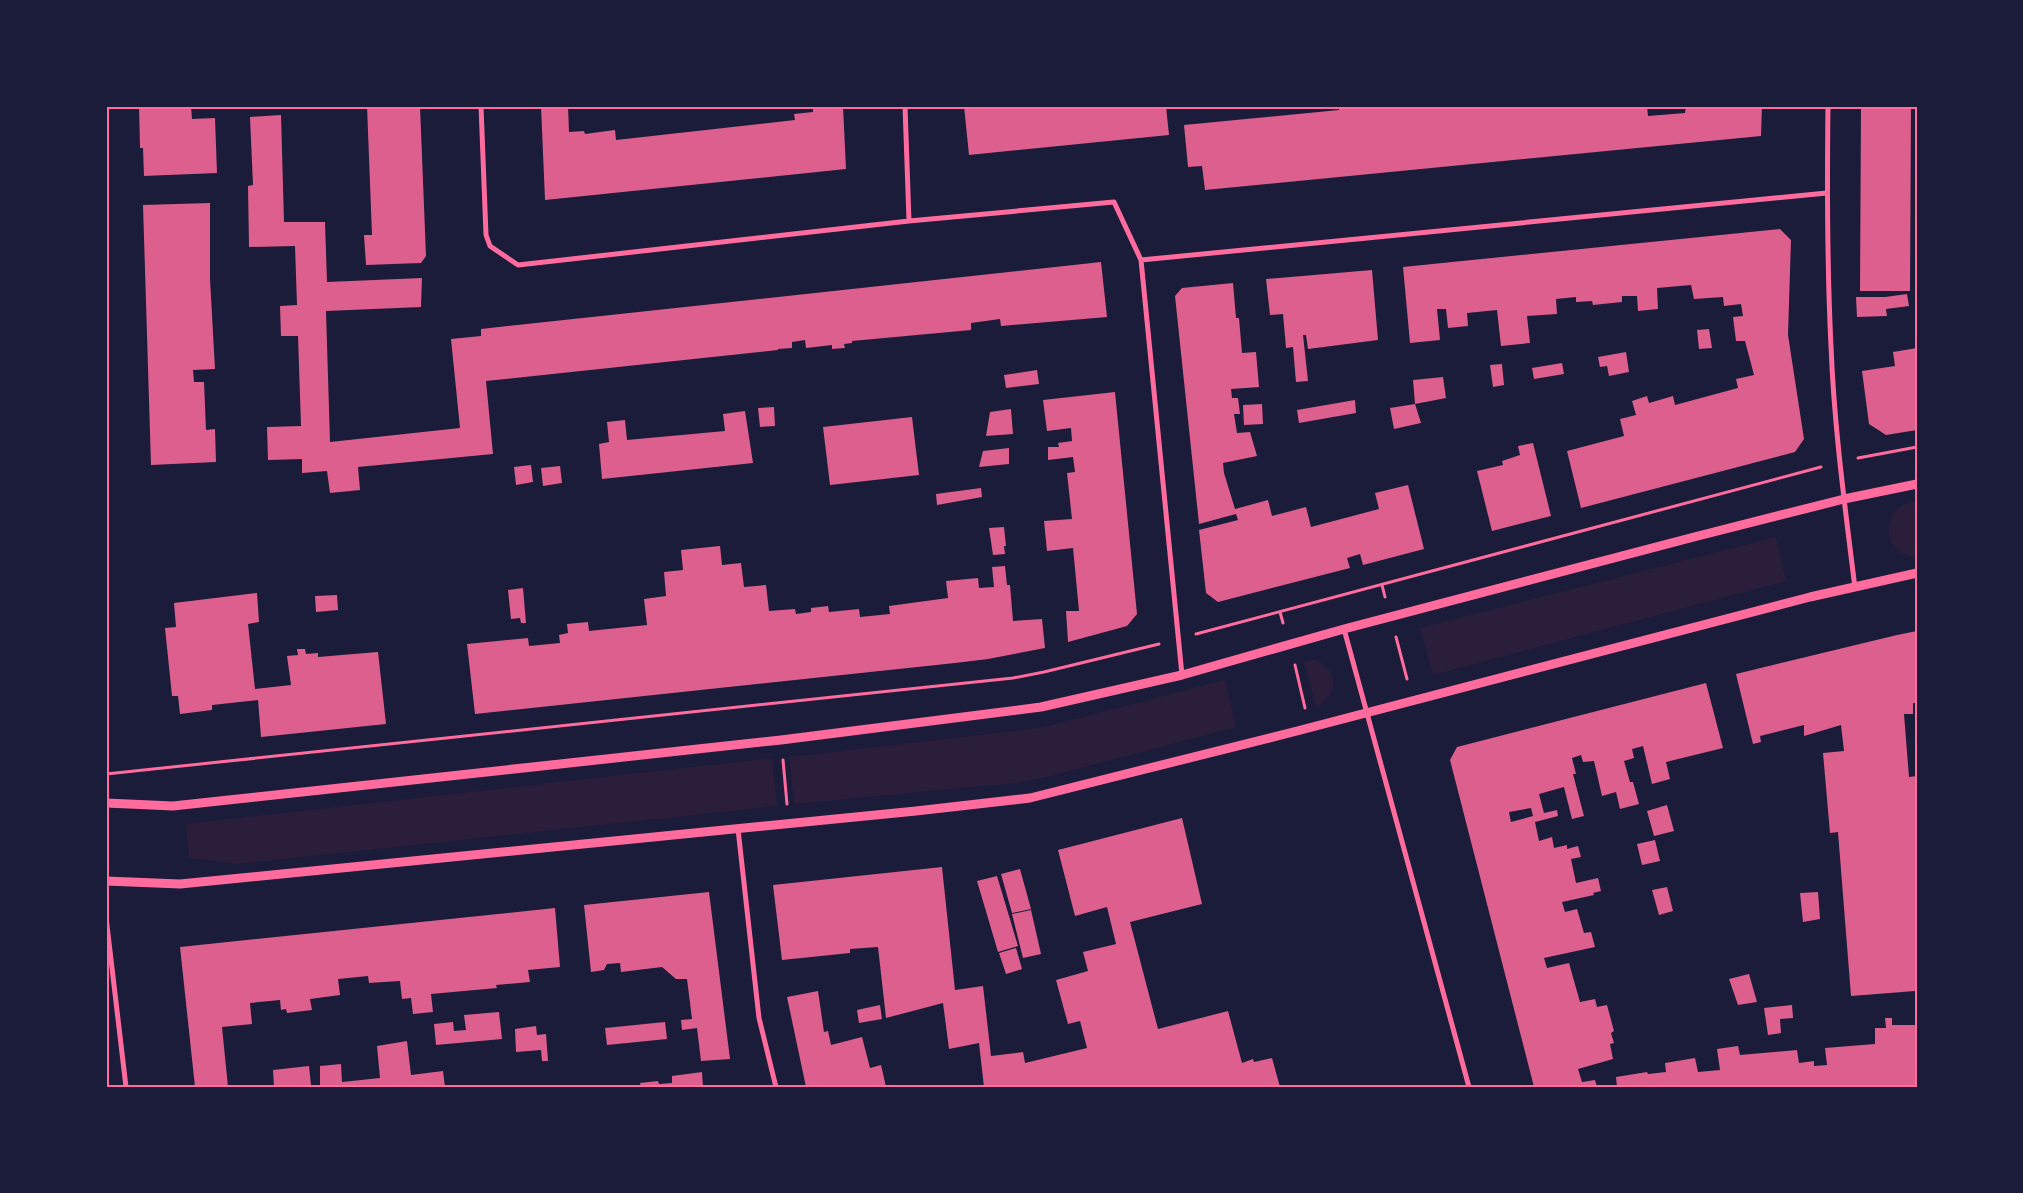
<svg xmlns="http://www.w3.org/2000/svg" width="2023" height="1193" font-family="Merriweather,serif">
  <style>
    .green { fill: #2a1e3b }
    .building { fill: #dd5f8e; fill-rule: evenodd }
    .lines { fill: none; stroke-linecap: round; stroke-linejoin: round }
    .path { stroke: #ff6b9d; stroke-width: 3 }
    .minor { stroke: #ff6b9d; stroke-width: 5 }
    .tertiary { stroke: #ff6b9d; stroke-width: 9 }
    .neatline { fill: none; stroke: #ff6b9d; stroke-width: 2 }
  </style>
  <rect width="100%" height="100%" fill="#1b1b3a"/>
  <path class="green" d="M1917 501V556C1885 558 1879 515 1905 504 1908 502 1913 502 1917 501Z
    M1776 537 1786 581 1433 675 1420 628Z
    M1316 660C1339 672 1339 694 1316 707L1304 661Z
    M1225 680 1236 727 1047 777 1015 783 794 804 789 757 1040 728Z
    M772 758 777 806 238 864 189 858 186 824Z"/>
  <path class="building" d="M139 106H191L192 119 215 118 217 173 144 176 143 148H140Z
    M367 106H420L426 256 421 263 366 265 364 235H372Z
    M541 106H568L569 132 584 131 585 134 615 130 616 140 795 120 794 114 813 112V106H843L846 169 545 200Z
    M964 106H1166L1169 135 969 155Z
    M1339 106H1647L1648 116 1685 113 1686 106H1762L1761 136 1205 190 1202 166 1188 167 1184 125 1339 110Z
    M1861 106H1911L1910 291H1860Z
    M281 115 284 222H325L327 282 422 278 421 307 326 311 330 442 460 428 451 339 481 336V329L1101 262 1107 317 1001 326 1000 319 971 323V330L852 341V343L844 344 845 348 832 349V345L806 348 805 340 792 342V348L778 349V350L486 381 493 454 358 467 360 490 330 493 327 471 302 473V459L268 460 267 427 301 426 298 336H281L280 306 297 305 295 246 249 247 248 186 253 185 250 117Z
    M210 203V279L215 369 193 370 194 382H204L206 430 215 429 216 462 151 465 143 205Z
    M1780 229 1791 240 1788 335 1804 439 1795 452 1581 508 1567 451 1624 436 1620 419 1636 415 1632 401 1647 396 1649 403 1673 396 1675 405 1738 388 1736 379 1754 375 1745 341H1736L1733 317 1743 316 1741 304 1724 306 1723 297 1694 299 1691 285 1657 288 1658 309 1638 311 1637 296H1622V302L1593 305 1592 301 1576 302V297L1556 299 1557 314 1527 316 1530 343 1501 346 1497 310 1467 313 1468 326 1448 328 1446 309H1437L1440 340 1410 343 1403 267Z
    M1372 270 1378 340 1308 349 1306 335H1303L1308 381 1296 382 1293 347 1286 348 1283 314 1270 315 1266 279Z
    M1233 283 1236 318H1239L1242 353 1256 352 1259 387 1231 389 1232 398H1238L1240 414H1234L1237 433 1250 432 1257 456 1223 463 1224 473 1235 509 1268 500 1272 516 1306 507 1311 527 1379 509 1375 493 1408 485 1424 549 1363 565 1360 554 1347 558 1350 568 1218 602 1206 593 1199 530 1238 520 1236 514 1199 524 1175 296 1182 288Z
    M1907 294 1909 306 1886 309 1887 316 1857 317 1856 297H1885Z
    M1709 329 1712 348 1699 349 1697 330Z
    M1917 348V430L1886 435 1869 424 1862 371 1895 366 1893 352Z
    M1626 352 1629 372 1609 376 1607 366 1600 367 1598 357Z
    M1562 363 1564 374 1534 379 1532 368Z
    M1502 364 1504 385 1493 387 1490 365Z
    M1037 370 1039 384 1006 388 1004 375Z
    M1443 377 1446 398 1415 404 1413 380Z
    M1115 392 1137 614 1127 626 1068 642 1066 611H1079L1073 548 1047 551 1044 521 1072 519 1067 473 1075 472 1073 457 1048 460V447H1059L1058 443 1072 441 1071 428 1047 431 1043 400Z
    M1355 400 1356 413 1299 423 1297 410Z
    M1262 404 1263 424 1244 425 1243 405Z
    M1415 404 1421 423 1394 429 1390 408Z
    M774 407 775 426 760 427 758 408Z
    M1011 409 1013 434 986 436 990 412Z
    M745 411 753 463 602 479 599 444 609 442 607 422 625 420 627 440 725 431 723 414Z
    M912 417 919 475 830 485 823 427Z
    M1533 443 1551 516 1492 531 1477 471 1503 465 1502 461 1520 455 1518 446Z
    M1009 448V464L979 467 983 451Z
    M531 465 533 482 516 485 514 467Z
    M560 466 562 483 543 486 541 468Z
    M981 488 982 497 937 505 936 494Z
    M1004 527 1006 546H1004L1005 554 993 555 989 528Z
    M720 546 722 565 741 563 744 587 766 585 769 611 795 609 796 614 811 612V608L828 606 829 612 859 609 860 617 890 614 889 606 948 598 946 581 978 578 979 588 994 587 992 567 1005 566 1007 585H1010L1013 621 1042 619 1045 648 988 659 955 663 475 714 467 644 528 638 529 646 560 643 559 635 568 633 567 624 588 622 589 631 647 625 644 599 666 596 664 572 683 570 681 550Z
    M523 588 526 623H521L520 618 511 619 508 590Z
    M257 593 259 622 248 624 255 689 291 685 287 656 298 655 297 649H305L306 654 318 653V657L378 652 386 724 261 737 258 700 212 705V710L180 714 178 696H172L165 628 176 627 174 603Z
    M337 595 338 610 316 612 315 596Z
    M1917 631V703H1913V714H1904L1909 777 1917 776V996L1915 991 1851 996 1838 832 1830 833 1823 753 1844 751 1841 725 1804 736V725L1760 736 1761 742 1753 744 1736 674 1897 635Z
    M1706 683 1723 748 1666 762 1670 779 1652 784 1643 746 1632 749 1634 758 1624 761 1630 782H1633L1639 804 1620 809 1616 792 1602 796 1594 761 1583 762 1581 755 1572 758 1576 774H1573L1584 816 1572 819 1564 787 1539 794 1544 813 1557 810 1558 816 1535 822 1539 841 1552 837 1554 848 1567 845V849L1578 846 1581 857 1571 859 1576 883 1598 878 1601 891 1593 893 1594 895 1562 902 1565 912 1577 909 1584 933 1591 932 1595 947 1544 958 1547 968 1569 963 1580 1002 1595 999 1597 1007 1607 1005 1614 1031 1611 1033 1614 1043 1610 1044 1613 1059 1578 1069 1582 1082 1595 1080 1597 1087H1534L1450 760 1457 747ZM1531 808 1533 816 1511 822 1509 812Z
    M1667 805 1674 831 1654 836 1647 811Z
    M1182 818 1202 904 1130 922 1158 1029 1228 1011 1242 1063 1253 1059 1254 1062 1272 1058 1280 1087H984L979 1043 949 1049 943 1003 886 1018 878 947 850 949V953L782 960 773 885 942 867 955 990 983 986 991 1056 1023 1052 1025 1063 1087 1048 1080 1021 1068 1024 1056 980 1088 971 1083 952 1116 944 1107 907 1075 916 1058 850Z
    M1655 840 1660 861 1642 865 1637 844Z
    M1020 869 1031 909 1012 913 1001 874Z
    M997 876 1018 946 998 952 977 881Z
    M1667 887 1673 911 1659 915 1652 890Z
    M709 892 730 1059 701 1061 697 1028 682 1030 681 1020 692 1019 687 979H676L662 967 621 972 620 963 607 964 604 970 591 972 584 905Z
    M1818 892 1820 919 1803 922 1800 893Z
    M555 908 560 967 528 970 530 982 496 985 497 988 431 994 433 1012 413 1014 411 998 402 999 400 981 369 983 368 976 338 979 340 995 310 999 312 1010 287 1013 286 1009 281 1010 280 1000 250 1003 252 1024 222 1027 228 1087H195L180 947Z
    M1031 910 1041 954 1023 958 1012 914Z
    M1016 948 1022 969 1006 974 999 953Z
    M1749 974 1757 1002 1738 1005 1729 979Z
    M818 991 824 1032 828 1031 831 1045 862 1037 870 1068 881 1065 886 1087H806L787 997Z
    M880 1005 882 1019 859 1023 857 1010Z
    M1792 1005 1793 1018 1780 1019 1781 1033 1768 1035 1764 1008Z
    M499 1012 502 1039 436 1045 434 1024 453 1022 454 1031 466 1030 464 1015Z
    M1885 1018H1892V1025H1915L1917 1087H1617L1616 1077 1647 1072 1648 1074 1666 1072 1665 1063 1695 1058 1698 1072 1720 1070 1717 1049 1738 1046 1740 1055 1797 1050 1799 1063 1814 1061V1066L1827 1065 1825 1048 1875 1044V1028H1886Z
    M665 1022 667 1039 607 1045 605 1028Z
    M536 1026 537 1035 546 1034 548 1061H542L541 1050 516 1052 515 1029Z
    M407 1041 411 1075 443 1071 445 1087H274L273 1070 309 1066 311 1085H320V1066L341 1064 342 1082 380 1078 377 1046Z
    M702 1072 703 1087H641L640 1083 658 1081 659 1084 672 1083V1076Z"/>
  <g class="lines">
    <path class="path" d="M1858 458 1917 447
      M1382 585 1385 597
      M1280 612 1283 623
      M1196 634 1821 467
      M1396 637 1407 679
      M1295 665 1305 708
      M783 760 787 804
      M106 774 1013 678 1044 672 1159 644"/>
    <path class="minor" d="M481 106 486 235 490 246 518 265 909 221 1114 202 1141 260 1182 675
      M905 106 909 221
      M1828 106C1827 186 1827 266 1831 346 1834 426 1845 507 1855 588
      M1141 260 1827 193
      M1344 629 1469 1087
      M738 829 759 1018 776 1087
      M106 917 126 1087"/>
    <path class="tertiary" d="M106 803 173 806 781 740 1041 707 1182 675 1344 629 1694 537 1844 499 1917 484
      M106 881 180 884 916 811 1030 798 1297 731 1810 597 1917 573"/>
  </g>
  <rect width="2023" height="1193" fill="none" stroke="#1b1b3a" stroke-width="215"/>
  <rect x="108" y="108" width="1808" height="978" class="neatline"/>
</svg>
